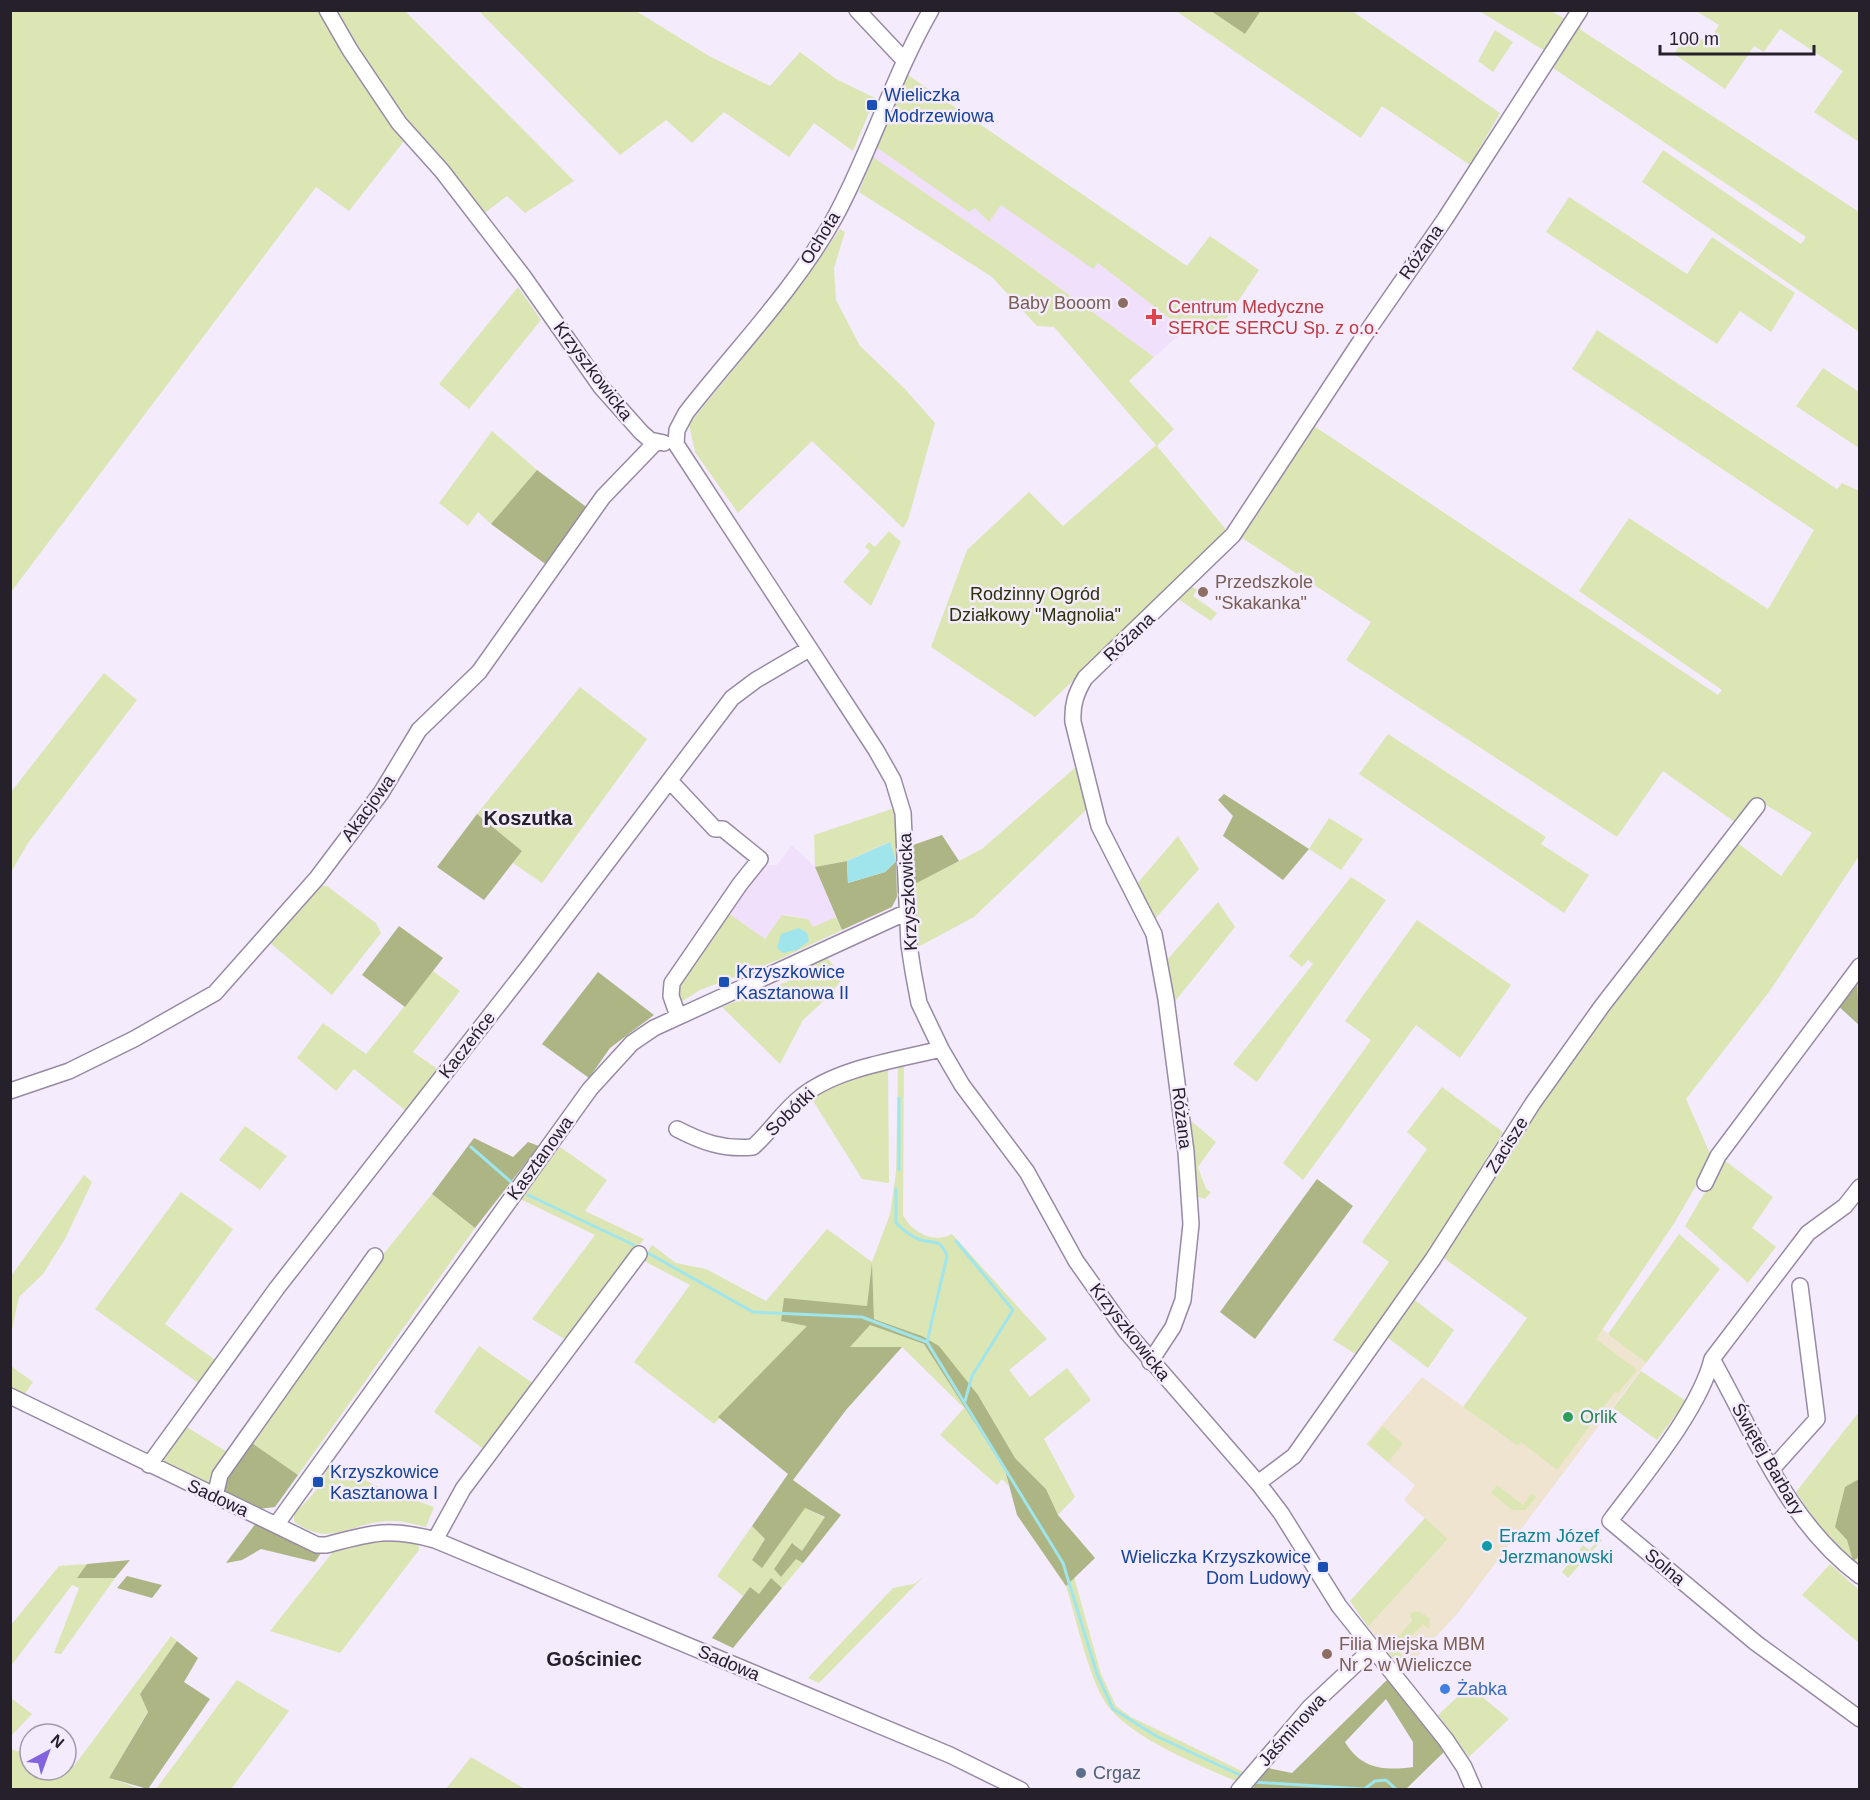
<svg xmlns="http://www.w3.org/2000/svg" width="1870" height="1800" font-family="Helvetica,sans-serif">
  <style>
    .built { fill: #f0e0fc }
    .education { fill: #efe4cf }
    .green { fill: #dce6b4 }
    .forest { fill: #acb583; fill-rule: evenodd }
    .water { fill: #a0e5eb }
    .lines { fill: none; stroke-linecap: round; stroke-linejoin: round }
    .stream { stroke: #a0e5eb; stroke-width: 3 }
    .minor-casing { stroke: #988aa4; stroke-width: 18 }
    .minor { stroke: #fff; stroke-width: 15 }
    .transit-dot { fill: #1a4fb4; stroke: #f4ebfc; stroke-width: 2 }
    .education-dot { fill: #8d6e63; stroke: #f4ebfc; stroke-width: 2 }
    .health-dot { fill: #e0444e; stroke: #f4ebfc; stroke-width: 2 }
    .leisure-dot { fill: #2e9e5b; stroke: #f4ebfc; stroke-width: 2 }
    .culture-dot { fill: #0f9aa8; stroke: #f4ebfc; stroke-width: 2 }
    .shop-dot { fill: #3f7fe0; stroke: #f4ebfc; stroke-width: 2 }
    .service-dot { fill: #5c6f8a; stroke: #f4ebfc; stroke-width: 2 }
    .labels { text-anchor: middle; stroke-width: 5; stroke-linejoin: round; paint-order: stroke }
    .transit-label { font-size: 18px; fill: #164399; stroke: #f4ebfc; text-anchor: start }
    .street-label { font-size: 18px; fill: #26202a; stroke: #f4ebfc }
    .education-label { font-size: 18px; fill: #785e54; stroke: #f4ebfc; text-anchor: start }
    .health-label { font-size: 18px; fill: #be3a42; stroke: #f4ebfc; text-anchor: start }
    .park-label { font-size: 18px; fill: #2b3108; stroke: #f4ebfc }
    .leisure-label { font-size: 18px; fill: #27864d; stroke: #f4ebfc; text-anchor: start }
    .culture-label { font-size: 18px; fill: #0d838f; stroke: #f4ebfc; text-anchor: start }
    .shop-label { font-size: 18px; fill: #366cbe; stroke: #f4ebfc; text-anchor: start }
    .service-label { font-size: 18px; fill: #4e5e75; stroke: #f4ebfc; text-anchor: start }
    .neighbourhood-label { font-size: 20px; font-weight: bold; fill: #26202a; stroke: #f4ebfc }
  </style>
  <rect width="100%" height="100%" fill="#f4ebfc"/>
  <path class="built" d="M889 113 1193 323 1154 357 1005 248 873 157Z
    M792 845 815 867 836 917 813 928 808 919 784 914 765 939 728 913 762 865H777Z"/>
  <path class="education" d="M1602 1329 1646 1363 1458 1613 1404 1671 1368 1627 1448 1539 1404 1500 1415 1485 1366 1444 1422 1377 1518 1446Z"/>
  <path class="green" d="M11 11H321L404 141 349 211 316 187 11 592Z
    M331 11H405L574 181 525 213 507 196 482 215 402 121Z
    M479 11H636L709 56 770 86 800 52 836 79 875 98 853 151 814 123 789 157 724 112 692 143 666 120 620 155Z
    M1176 11H1211L1245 34 1260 12 1258 11H1352L1500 113 1470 165 1382 106 1361 138Z
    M1479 11H1551L1567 20 1547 52Z
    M1696 11H1859V142L1814 112 1843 71 1780 29 1764 52 1754 46 1725 89 1674 54 1689 31 1708 43 1719 25Z
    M1580 26 1581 30 1859 212V332L1642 182 1663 150 1801 244 1806 237 1553 68Z
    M1495 30 1513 42 1493 72 1478 61Z
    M908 75 1187 266 1210 236 1259 270 1214 337 1193 323 1186 329 1173 321 1098 263 1093 269 1001 205 989 222 975 208 969 212 876 147Z
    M873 157 1005 248 1154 357 1129 381 1174 429 1157 446 1228 532 1035 717 931 647 967 550 1029 492 1063 526 1156 445 1054 327 1037 326 992 277 859 192Z
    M1569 197 1687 274 1712 237 1795 293 1771 332 1740 311 1717 344 1546 232Z
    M840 229 845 232 834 268 836 300 860 346 904 388 935 423 908 520 903 528 812 441 738 513 695 452 689 424C741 360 795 297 840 229Z
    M518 287 541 320 469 409 439 384Z
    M1597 330 1837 489 1842 483 1859 491V856L1769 992 1686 1099 1712 1158 1675 1222 1596 1339 1637 1370 1618 1393 1615 1392 1557 1470 1521 1442 1518 1446 1463 1407 1527 1318 1441 1256 1581 1043 1735 841 1781 876 1812 833 1758 800 1739 825 1663 771 1617 837 1346 660 1371 622 1239 536 1311 424 1718 695 1722 690 1579 591 1629 518 1768 609 1814 530 1572 369Z
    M1823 368 1859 392V448L1796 406Z
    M492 431 537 470 491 524 478 512 468 526 439 503Z
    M889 531 901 542 871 606 843 582 870 551 865 547 869 542 875 547Z
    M1191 586 1197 590 1193 596 1217 613 1211 621 1178 599Z
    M104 673 137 700 28 843 11 872V792Z
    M580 687 647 739 542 883 513 863 522 851 477 814Z
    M1388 734 1546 837 1541 844 1589 875 1564 913 1359 774Z
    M1077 766 1087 809 974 917 918 947 915 884 982 849Z
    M895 808 900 857 896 861 889 842 847 861 815 867 814 835Z
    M1329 818 1363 839 1341 870 1309 849Z
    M1178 836 1199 869 1154 920 1136 885Z
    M1351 877 1386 900 1257 1082 1233 1064 1313 964 1308 960 1302 967 1289 956Z
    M319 885 327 886 376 923 381 933 332 995 269 942Z
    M1218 902 1235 927 1172 1005 1166 961Z
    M728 913 765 939 782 915 808 919 813 927 836 917 842 930 778 960 700 990 681 1002 676 995 681 982Z
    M1417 920 1511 985 1460 1058 1416 1025 1303 1180 1283 1163 1371 1040 1345 1021Z
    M825 955 843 978 827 998 803 1020 780 1064 722 1007 791 980 811 965 810 961Z
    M433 971 460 991 413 1052 439 1070 406 1111 354 1069 336 1091 297 1058 323 1023 366 1054Z
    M904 1061 903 1215C911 1232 934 1244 952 1234L1047 1339 1009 1370 1030 1397 1067 1368 1091 1400 1044 1439 1075 1497 1058 1515 1046 1489 1015 1458 978 1395 922 1336 874 1319 872 1268 867 1306 808 1325 714 1424 634 1362 690 1285 642 1260 652 1245 676 1263 706 1269 766 1301 827 1229 872 1262 890 1214 896 1172 898 1064Z
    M888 1066 889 1183 862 1179 810 1096 825 1087Z
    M1442 1087 1503 1132 1412 1278 1357 1355 1333 1340 1389 1262 1362 1242 1427 1149 1407 1132Z
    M1190 1120 1216 1142 1198 1167 1206 1189 1211 1192 1205 1199 1196 1196Z
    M245 1126 287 1156 260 1190 219 1160Z
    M560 1147 607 1180 585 1211 644 1239 569 1342 532 1319 595 1235 520 1199Z
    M1724 1160 1773 1197 1752 1228 1776 1247 1748 1283 1685 1226Z
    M84 1175 92 1182 65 1239 43 1274 19 1297 11 1334V1276Z
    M181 1192 233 1229 165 1324 218 1362 201 1385 95 1309Z
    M432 1194 475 1228 298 1475 249 1441 369 1272Z
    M1679 1234 1720 1269 1646 1363 1608 1334Z
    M1412 1298 1454 1330 1428 1368 1384 1335Z
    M870 1325 924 1344 1005 1470 1009 1486 1002 1479 997 1485 940 1435 964 1408 902 1347H849Z
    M479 1346 537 1386 486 1451 434 1412Z
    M11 1366 33 1382 24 1395 11 1387Z
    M1641 1371 1686 1401 1657 1440 1613 1408Z
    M1859 1412V1479L1845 1488 1836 1526 1847 1540 1853 1561 1859 1557V1566C1831 1546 1815 1520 1796 1492Z
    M182 1424 232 1455 212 1486 157 1459Z
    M1383 1426 1403 1444 1388 1462 1368 1444Z
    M329 1462 379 1487 434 1507 426 1527C416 1525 404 1521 394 1521 353 1519 334 1550 294 1522V1513C310 1499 325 1483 329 1462Z
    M1497 1485 1523 1505 1532 1493 1536 1497 1526 1510H1512L1491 1493Z
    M805 1508 825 1518 802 1551 793 1543 796 1558 803 1563 782 1588 771 1579 759 1594 750 1587 743 1596 717 1576 752 1526 765 1539 752 1560Z
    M1425 1518 1448 1539 1368 1627 1350 1601Z
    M376 1537 418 1542 419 1550 340 1653 270 1631 336 1548Z
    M1600 1539 1602 1540 1568 1578 1562 1572 1583 1545 1589 1550Z
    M87 1564 78 1578H115L61 1654 54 1653 79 1588 72 1585 11 1666V1625L59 1566Z
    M1830 1564 1859 1590V1643L1802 1595Z
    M923 1577 819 1683 808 1678 893 1588 914 1584Z
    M1074 1577 1101 1674 1116 1706 1131 1717 1246 1773 1238 1782C1199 1765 1140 1742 1111 1710 1090 1687 1076 1617 1066 1586Z
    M1418 1611 1430 1618 1429 1629 1423 1624 1397 1651 1403 1656 1396 1662 1382 1644 1387 1637 1391 1645 1412 1621 1410 1613Z
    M171 1636 177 1641 140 1694 148 1711 109 1778 141 1789H11L10 1749 30 1754V1770H66V1764L74 1766Z
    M237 1680 289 1711 231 1789H156Z
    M1469 1686 1509 1719 1469 1757 1438 1715Z
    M11 1698 32 1714 11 1736Z
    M471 1757 525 1789H446Z"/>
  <path class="forest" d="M1258 11 1260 12 1245 34 1211 11Z
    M537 470 589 509 548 566 491 524Z
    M1224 794 1309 849 1283 880 1223 836 1233 816 1218 800Z
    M477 814 522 851 484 900 437 867Z
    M942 835 959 861 915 884 913 845Z
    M847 861 848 883 885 872 896 861 897 897 892 907 842 930 815 867Z
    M399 926 443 958 405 1007 362 975Z
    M598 972 654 1015 610 1048 589 1078 542 1044Z
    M1857 975 1859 1025 1836 1004Z
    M474 1138 513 1157 528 1142 539 1146 475 1228 432 1194Z
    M1317 1179 1353 1206 1255 1339 1220 1312Z
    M872 1263 874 1319 922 1336 939 1346 978 1395 1015 1458 1046 1489 1058 1515 1095 1558 1066 1586 1017 1515 1005 1470 924 1344 870 1325 850 1347H902L846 1410 793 1480 841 1515 803 1563 796 1559 781 1577 774 1569 792 1543 802 1551 825 1517 805 1508 762 1568 752 1560 765 1539 752 1526 788 1474 718 1417 807 1326 781 1321 784 1298 867 1306Z
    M249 1441 298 1475 275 1507 259 1509 221 1489 224 1476Z
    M1859 1479V1557L1853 1561 1847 1540 1835 1527 1845 1487Z
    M256 1523 323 1550 315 1562 261 1549 242 1560 226 1563Z
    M130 1560 115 1578H77L87 1564Z
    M127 1576 162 1585 152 1598 117 1588Z
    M771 1578 782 1588 733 1648 712 1638 750 1587 759 1594Z
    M177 1641 198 1658 184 1682 210 1699 148 1789 109 1778 148 1712 140 1694Z
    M1390 1677 1445 1751 1406 1789 1260 1790 1249 1786 1263 1767 1292 1773ZM1386 1699 1413 1742V1767C1384 1771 1361 1769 1345 1742Z"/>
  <path class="water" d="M890 842 896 861 885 872 848 883 847 861Z
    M799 928 807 933 809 941 797 950 783 953 777 948 781 934Z"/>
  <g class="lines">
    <path class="stream" d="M899 1098V1170
      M471 1147 510 1181
      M896 1189V1223C903 1230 911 1237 921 1240 935 1244 940 1238 947 1256L927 1342
      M528 1195 634 1245
      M956 1241 1013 1310 972 1376 965 1401
      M648 1253 753 1312 862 1317 927 1342 1063 1563 1097 1674 1113 1709 1156 1736 1242 1776
      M1253 1782 1363 1789
      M1363 1790 1375 1781 1386 1780 1397 1790"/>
    <defs>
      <path id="minor" d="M327 10 350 50 399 123 442 171 523 276 601 387 641 432 650 440 664 443
        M857 10 904 60
        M931 10C892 78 871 151 835 217 795 289 736 349 686 413L677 430 676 444 876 750 893 780 903 813 909 945 913 971 919 1003 941 1049 962 1085 1027 1172 1076 1261 1125 1330 1258 1483 1281 1513 1339 1606 1446 1740 1464 1767 1474 1790
        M670 781 715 829H723L760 859 740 884 672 983 671 996 678 1016
        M10 1091 69 1071 134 1039 215 993 317 878 381 793 419 730 479 672 603 497 656 442
        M677 1129C702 1142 724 1150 753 1147 770 1132 783 1111 801 1097 836 1068 897 1060 941 1049
        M1705 1183 1718 1156 1860 966
        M1712 1359 1808 1233 1845 1206 1860 1187
        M1150 1362 1173 1327 1183 1300 1191 1224 1186 1152 1166 999 1154 934 1099 826 1073 722C1072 704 1076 693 1085 678L1233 535 1362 339 1445 219 1580 10
        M10 1396 317 1545H326C371 1533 389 1527 435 1540L950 1755 1021 1790
        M149 1465 277 1288 528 967 732 698 756 680 809 649
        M1772 1469 1817 1419 1800 1286
        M1258 1483 1294 1456 1433 1259 1533 1103 1602 1006 1757 806
        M215 1496 220 1475 375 1256
        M276 1525 590 1089 632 1043 654 1028 907 912
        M435 1540 463 1489 639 1254
        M1860 1576C1787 1522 1755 1435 1712 1359 1700 1409 1642 1478 1610 1521L1756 1643 1860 1719
        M1239 1790 1310 1707 1373 1648"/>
    </defs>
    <use href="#minor" class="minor-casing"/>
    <use href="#minor" class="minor"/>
  </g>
  <g class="transit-dot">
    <rect x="866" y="99" width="12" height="12" rx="3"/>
    <rect x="718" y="976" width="12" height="12" rx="3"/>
    <rect x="312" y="1476" width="12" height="12" rx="3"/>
    <rect x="1317" y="1561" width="12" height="12" rx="3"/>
  </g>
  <g class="education-dot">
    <circle cx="1123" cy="303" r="6"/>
    <circle cx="1203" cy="592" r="6"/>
    <circle cx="1327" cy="1654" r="6"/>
  </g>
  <path class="health-dot" d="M1151 308h6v6h6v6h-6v6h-6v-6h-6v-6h6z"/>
  <circle class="leisure-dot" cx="1568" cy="1417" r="6"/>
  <circle class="culture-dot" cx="1487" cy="1546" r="6"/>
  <circle class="shop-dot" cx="1445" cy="1689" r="6"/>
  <circle class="service-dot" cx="1081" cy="1773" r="6"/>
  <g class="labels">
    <g class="transit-label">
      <text x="884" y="101">Wieliczka<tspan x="884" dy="21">Modrzewiowa</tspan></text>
      <text x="736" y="978">Krzyszkowice<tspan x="736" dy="21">Kasztanowa II</tspan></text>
      <text x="330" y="1478">Krzyszkowice<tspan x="330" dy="21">Kasztanowa I</tspan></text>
      <text x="1311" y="1563" text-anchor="end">Wieliczka Krzyszkowice<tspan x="1311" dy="21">Dom Ludowy</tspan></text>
    </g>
    <g class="street-label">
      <text transform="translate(820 238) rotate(-58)" y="6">Ochota</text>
      <text transform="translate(1421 252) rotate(-55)" y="6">Różana</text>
      <text transform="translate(593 371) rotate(53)" y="6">Krzyszkowicka</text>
      <text transform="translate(1129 637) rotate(-43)" y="6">Różana</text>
      <text transform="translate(368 808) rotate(-54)" y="6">Akacjowa</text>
      <text transform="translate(908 892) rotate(-93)" y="6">Krzyszkowicka</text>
      <text transform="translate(467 1045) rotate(-52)" y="6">Kaczeńce</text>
      <text transform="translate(790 1112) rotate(-44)" y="6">Sobótki</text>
      <text transform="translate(1182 1118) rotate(83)" y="6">Różana</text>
      <text transform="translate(1507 1145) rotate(-58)" y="6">Zacisze</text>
      <text transform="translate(540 1158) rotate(-54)" y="6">Kasztanowa</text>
      <text transform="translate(1130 1332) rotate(52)" y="6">Krzyszkowicka</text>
      <text transform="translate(1768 1459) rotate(60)" y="6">Świętej Barbary</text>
      <text transform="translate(218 1498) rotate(25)" y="6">Sadowa</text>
      <text transform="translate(1665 1567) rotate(40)" y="6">Solna</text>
      <text transform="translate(729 1663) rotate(23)" y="6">Sadowa</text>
      <text transform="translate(1292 1730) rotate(-48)" y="6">Jaśminowa</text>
    </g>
    <g class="education-label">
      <text x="1111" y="309" text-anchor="end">Baby Booom</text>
      <text x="1215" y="588">Przedszkole<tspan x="1215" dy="21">"Skakanka"</tspan></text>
      <text x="1339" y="1650">Filia Miejska MBM<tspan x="1339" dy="21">Nr 2 w Wieliczce</tspan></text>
    </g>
    <g class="health-label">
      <text x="1168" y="313">Centrum Medyczne<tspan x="1168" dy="21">SERCE SERCU Sp. z o.o.</tspan></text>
    </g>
    <g class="park-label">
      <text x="1035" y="600">Rodzinny Ogród<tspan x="1035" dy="21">Działkowy "Magnolia"</tspan></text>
    </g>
    <g class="leisure-label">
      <text x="1580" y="1423">Orlik</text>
    </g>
    <g class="culture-label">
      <text x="1499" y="1542">Erazm Józef<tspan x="1499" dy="21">Jerzmanowski</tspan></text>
    </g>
    <g class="shop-label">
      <text x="1457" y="1695">Żabka</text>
    </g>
    <g class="service-label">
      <text x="1093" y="1779">Crgaz</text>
    </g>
    <g class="neighbourhood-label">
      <text x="528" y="825">Koszutka</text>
      <text x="594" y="1666">Gościniec</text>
    </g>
  </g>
  <rect width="1870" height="1800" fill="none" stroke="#26202a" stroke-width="24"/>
  <g transform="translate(48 1752) rotate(41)"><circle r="28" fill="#f4ebfc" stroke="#a29aa8" stroke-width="1.5"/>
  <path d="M0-4.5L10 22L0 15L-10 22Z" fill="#8364df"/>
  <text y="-9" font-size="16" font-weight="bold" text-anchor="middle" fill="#26202a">N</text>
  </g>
  <path d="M1660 45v9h154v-9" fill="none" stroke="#26202a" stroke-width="3"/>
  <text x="1669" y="45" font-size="18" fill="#26202a" stroke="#f4ebfc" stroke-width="4.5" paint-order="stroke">100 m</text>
</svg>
